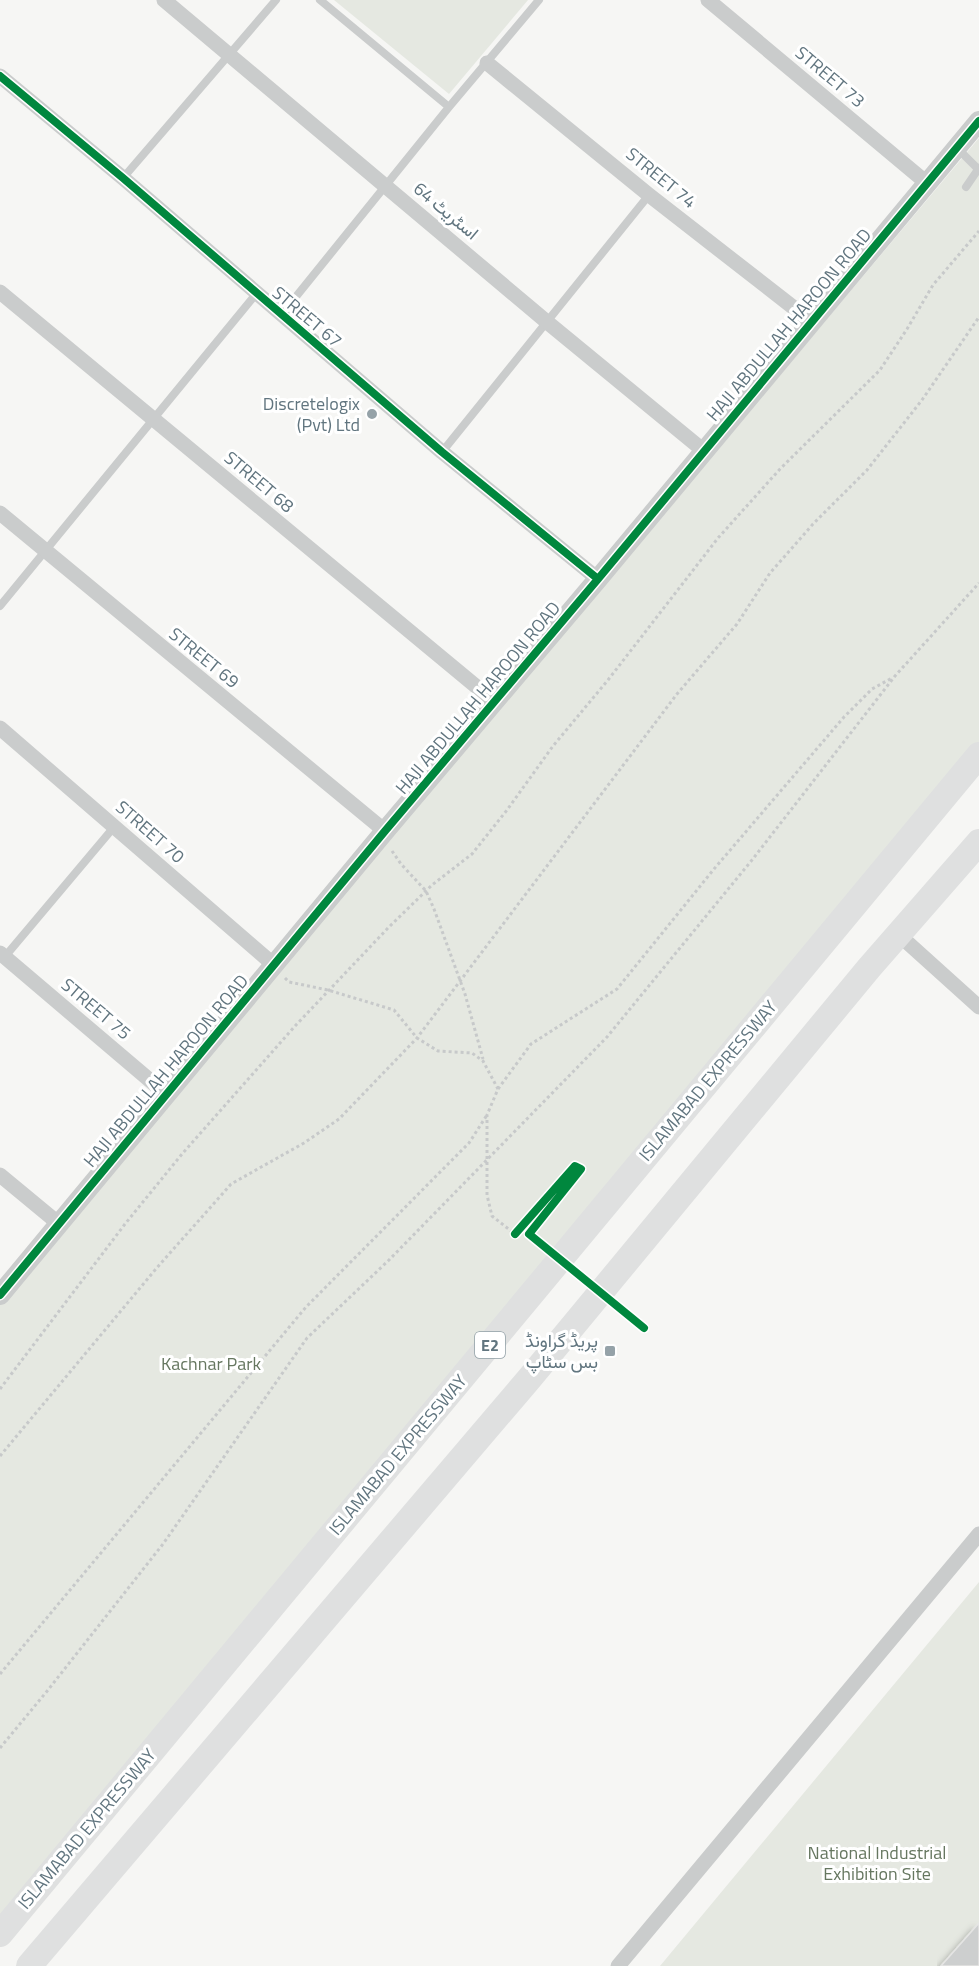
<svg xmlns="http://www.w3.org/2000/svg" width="979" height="1966" font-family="'Titillium Web',Vazirmatn,sans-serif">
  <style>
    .green { fill: #e5e8e1 }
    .building { fill: #cdcfcf; stroke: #e5e5e4; stroke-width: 1.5; filter: url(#shadow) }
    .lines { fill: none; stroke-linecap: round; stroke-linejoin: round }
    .path { stroke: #c7c9ca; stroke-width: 3; stroke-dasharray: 3 3; stroke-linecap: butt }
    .service { stroke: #cacccc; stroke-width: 8 }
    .minor { stroke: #cacccc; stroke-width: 15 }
    .tertiary { stroke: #cacccc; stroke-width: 20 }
    .trunk { stroke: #dfe0e0; stroke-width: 26 }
    .cycleway-casing { stroke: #fff; stroke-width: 11 }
    .cycleway { stroke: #00873e; stroke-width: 8 }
    .poi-dot { fill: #95a2a8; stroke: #fff; stroke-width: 2 }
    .labels { text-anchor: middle; stroke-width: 6; stroke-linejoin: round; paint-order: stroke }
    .shield { fill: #fff; stroke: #909ea5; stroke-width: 1.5 }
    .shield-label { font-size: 16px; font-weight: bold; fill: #61757f }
    .street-label { font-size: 18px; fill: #61757f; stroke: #fff }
    .poi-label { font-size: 18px; fill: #61757f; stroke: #fff; text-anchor: end }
    .park-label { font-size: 18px; fill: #667760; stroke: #fff }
  </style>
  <defs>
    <filter id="shadow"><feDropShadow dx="-5" dy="5" stdDeviation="3" flood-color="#0004"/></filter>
  </defs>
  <rect width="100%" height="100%" fill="#f6f6f4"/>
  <path class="green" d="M334 0H528L449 94Z
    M979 138V746L0 1933V1304Z
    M979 1582V1966H660Z"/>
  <path class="building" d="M979 1923V1966H941Z"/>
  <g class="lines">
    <path class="path" d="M392 851 401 864 426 891 434 909 465 994 483 1059
      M285 978 289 982 328 990 394 1010 417 1038 438 1051 472 1053 483 1061 498 1089 487 1115V1195L492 1216 515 1234
      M498 1089 531 1044 617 989 714 869 844 717 872 689 892 678
      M0 1389 125 1224 182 1154 296 1025 388 928 432 885 472 854 507 810 553 746 608 680 718 538 780 469 880 370 907 329 933 285 979 231
      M0 1456 155 1270 231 1184 304 1143 339 1119 417 1038 677 694 737 624 770 573 813 524 867 470 922 400 979 317
      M0 1674 306 1307 469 1143 487 1115
      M0 1748 48 1690 163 1544 307 1338 389 1260 607 1037 752 860 895 676 979 583"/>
    <path class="service" d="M320 0 449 107
      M958 149 979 170
      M123 178 276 0
      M966 187 979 168
      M282 314 449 107 539 0
      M442 452 649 195
      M0 606 256 294
      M3 959 114 827"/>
    <path class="minor" d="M164 0 547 322 704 451
      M708 0 928 184
      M487 63 649 195 812 322
      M0 76 123 178 442 452 598 579
      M0 292 495 702
      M0 513 385 831
      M0 728 274 965
      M898 934 979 1007
      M0 953 166 1094
      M0 1175 58 1223
      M618 1966 979 1534"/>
    <path class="tertiary" d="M0 1295 385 831 598 579 979 121"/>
    <path class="trunk" d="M0 1934 979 755
      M29 1966 529 1379 869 968 979 842"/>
    <defs>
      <path id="cycleway" d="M0 76 123 178 442 452 598 579
        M515 1234 575 1166 581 1169 529 1234 644 1328
        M0 1295 385 831 598 579 979 121"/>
    </defs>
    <use href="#cycleway" class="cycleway-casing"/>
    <use href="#cycleway" class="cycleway"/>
  </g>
  <g class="poi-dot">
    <circle cx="372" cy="414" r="6"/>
    <rect x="604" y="1345" width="12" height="12" rx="3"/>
  </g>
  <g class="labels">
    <rect class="shield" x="475" y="1332" width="30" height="26" rx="4.5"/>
    <g class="shield-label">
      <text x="490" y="1351">E2</text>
    </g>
    <g class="street-label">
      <text transform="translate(830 77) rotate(40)" y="6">STREET 73</text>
      <text transform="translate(661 178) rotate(39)" y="6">STREET 74</text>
      <text transform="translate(446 211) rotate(40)" y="6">اسٹریٹ 64</text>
      <text transform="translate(307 317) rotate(40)" y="6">STREET 67</text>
      <text transform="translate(789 325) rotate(-50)" y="6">HAJI ABDULLAH HAROON ROAD</text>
      <text transform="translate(259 482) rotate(40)" y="6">STREET 68</text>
      <text transform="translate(204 658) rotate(39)" y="6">STREET 69</text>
      <text transform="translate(478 698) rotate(-50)" y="6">HAJI ABDULLAH HAROON ROAD</text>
      <text transform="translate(150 832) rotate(41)" y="6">STREET 70</text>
      <text transform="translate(96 1009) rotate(40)" y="6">STREET 75</text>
      <text transform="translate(166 1071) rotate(-50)" y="6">HAJI ABDULLAH HAROON ROAD</text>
      <text transform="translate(708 1081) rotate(-50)" y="6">ISLAMABAD EXPRESSWAY</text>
      <text transform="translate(398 1455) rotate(-50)" y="6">ISLAMABAD EXPRESSWAY</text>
      <text transform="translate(87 1829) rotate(-50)" y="6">ISLAMABAD EXPRESSWAY</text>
    </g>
    <g class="poi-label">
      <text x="360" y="410">Discretelogix<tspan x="360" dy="21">(Pvt) Ltd</tspan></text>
      <text x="598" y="1347">پریڈ گراونڈ<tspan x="598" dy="21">بس سٹاپ</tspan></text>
    </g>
    <g class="park-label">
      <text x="211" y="1370">Kachnar Park</text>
      <text x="877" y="1859">National Industrial<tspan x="877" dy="21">Exhibition Site</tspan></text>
    </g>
  </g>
</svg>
